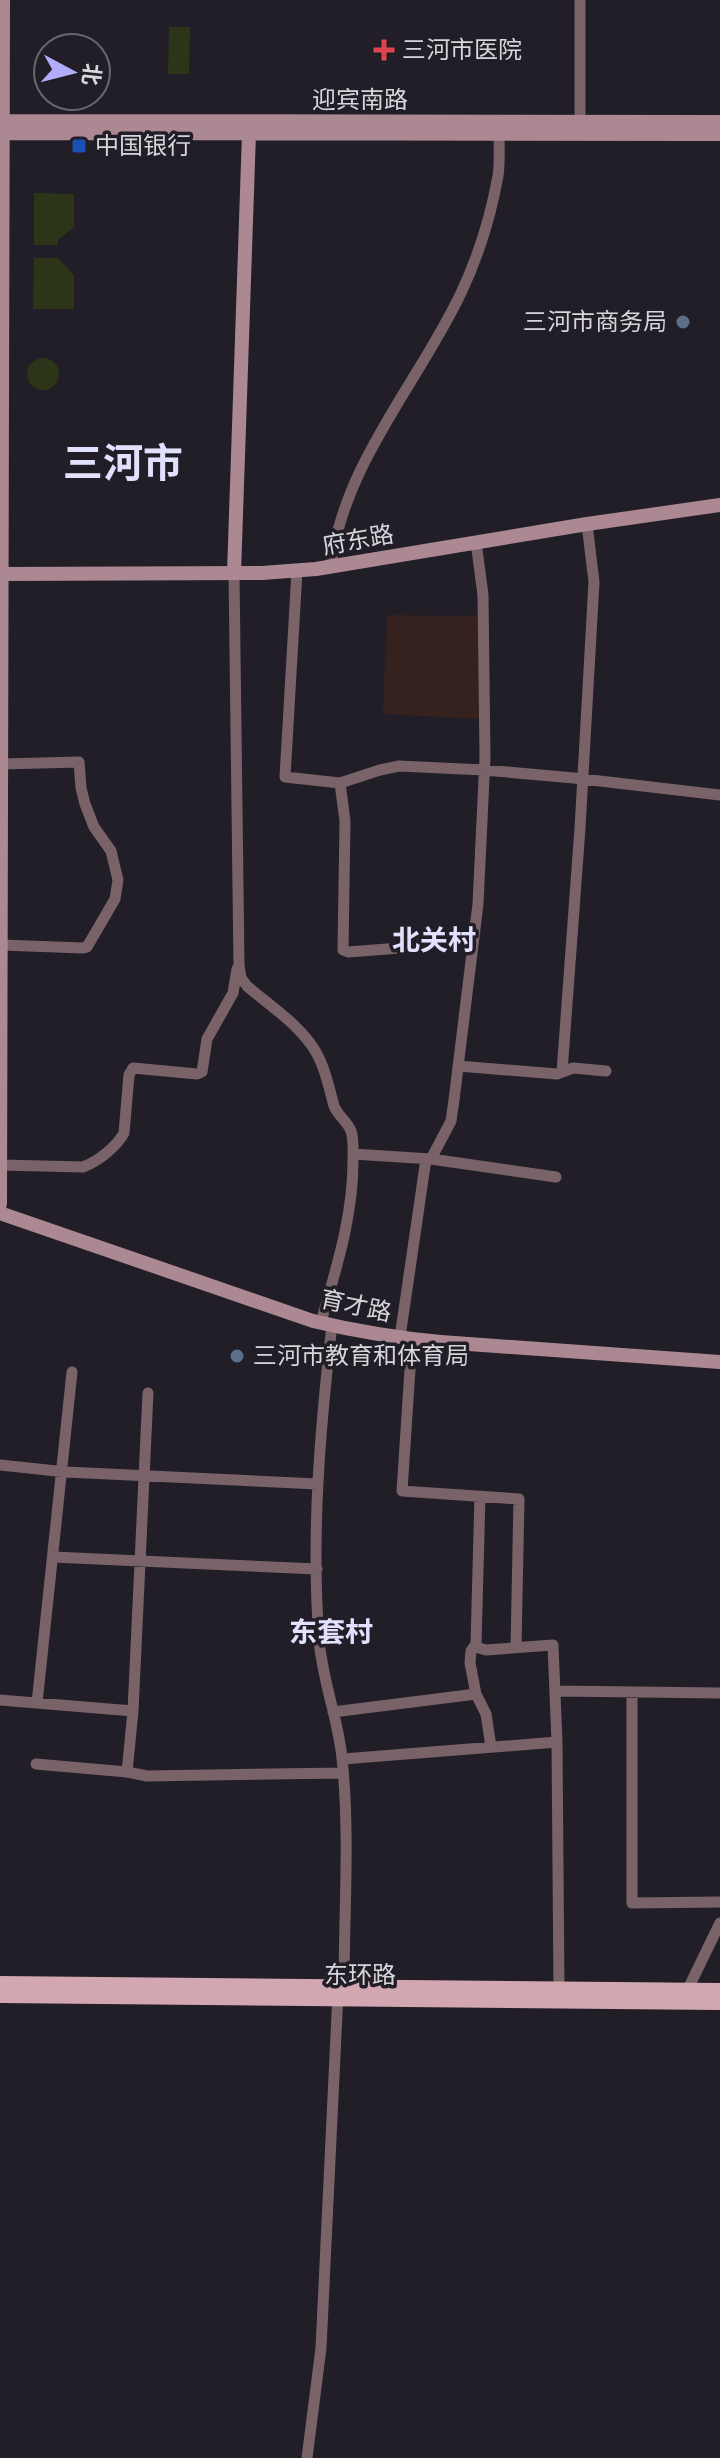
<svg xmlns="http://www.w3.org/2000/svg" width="720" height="2458" font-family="Mulish,'Noto Sans SC',sans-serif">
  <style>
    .education { fill: #35221e }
    .green { fill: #2c3517 }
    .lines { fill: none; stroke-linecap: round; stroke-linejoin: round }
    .street { stroke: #796368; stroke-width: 11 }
    .secondary { stroke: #ac8992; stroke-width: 14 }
    .primary { stroke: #d3a7b1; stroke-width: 16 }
    .health-dot { fill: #e0444e; stroke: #221e27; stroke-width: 3 }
    .transit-dot { fill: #1a4fb4; stroke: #221e27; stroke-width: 3 }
    .service-dot { fill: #5c6f8a; stroke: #221e27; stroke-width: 3 }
    .labels { text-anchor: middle; stroke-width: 7; stroke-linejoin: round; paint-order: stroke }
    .poi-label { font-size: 24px; fill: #d8d5db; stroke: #221e27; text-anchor: start }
    .street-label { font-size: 24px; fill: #d8d5db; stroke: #221e27 }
    .quarter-label { font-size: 28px; font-weight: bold; fill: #e1e1fe; stroke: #221e27 }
    .town-label { font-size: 40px; font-weight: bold; fill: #e1e1fe; stroke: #221e27 }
  </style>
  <rect width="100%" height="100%" fill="#221e27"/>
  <path class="education" d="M387 615 480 616 479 719 383 714Z"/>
  <path class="green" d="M169 27H190L189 74H168Z
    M34 193 74 194V227L58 240V245H34Z
    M34 258H58L74 275V309H33Z
    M27 374a16 16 0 1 1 32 0a16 16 0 1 1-32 0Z"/>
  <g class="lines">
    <path class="street" d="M580 0V122
      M331 567C342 466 419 382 461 293 478 257 491 215 498 176 500 163 499 148 499 134
      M297 571 285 777 340 783 380 770 399 766 484 770 574 778 720 795
      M234 573 239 965 241 978 247 986C270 1006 302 1026 317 1054 326 1070 329 1088 334 1106 338 1116 347 1121 351 1131 354 1140 353 1152 353 1161 353 1217 336 1269 321 1322
      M340 783 345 821 343 950 348 952 413 947 443 935H474
      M2 945 82 948 87 947 115 899 118 880 111 851 94 827 85 804 81 788 79 762 2 764
      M458 1066 557 1074 573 1068 606 1071
      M562 1072 580 828 594 582 587 524
      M353 1154 431 1159 556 1177
      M431 1159 451 1121 454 1100 478 904 485 758 483 595 476 542
      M1 1165 83 1167C99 1161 116 1147 124 1133L129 1075 133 1068 197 1074 202 1072 207 1039 233 993 237 969
      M332 1325C320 1430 311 1534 319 1639 322 1680 338 1718 342 1758 350 1834 344 1912 344 1988
      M400 1337 426 1159
      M412 1339 402 1491 519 1499 516 1647
      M0 1465 66 1472 317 1484
      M480 1496 476 1644 479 1648 486 1650 553 1645 557 1742 559 1990
      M53 1557 317 1569
      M476 1644 471 1651 470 1663 476 1694 486 1714 491 1747
      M555 1691 720 1693
      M632 1692V1903L720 1902
      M0 1700 133 1711
      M37 1703 72 1372
      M333 1712 476 1694
      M343 1759 557 1742
      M36 1764 127 1772 147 1776 343 1773
      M127 1772 133 1711 148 1393
      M687 1991 720 1923
      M307 2458 321 2348 338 1993"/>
    <path class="secondary" d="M0 121 720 122
      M0 133 720 134
      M234 573 249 133
      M0 574 262 573 316 569 587 524 720 505
      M0 1204 3 0
      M0 1213 313 1321C355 1331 398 1338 441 1342L720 1362"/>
    <path class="primary" d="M0 1984 720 1991
      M0 1995 720 2002"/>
  </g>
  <path class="health-dot" d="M380 38h8v8h8v8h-8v8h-8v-8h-8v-8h8z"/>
  <rect class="transit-dot" x="71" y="138" width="16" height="16" rx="4"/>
  <g class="service-dot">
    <circle cx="683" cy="322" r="8"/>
    <circle cx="237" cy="1356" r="8"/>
  </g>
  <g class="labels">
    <g class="poi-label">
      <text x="402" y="58">三河市医院</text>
      <text x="95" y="154">中国银行</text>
      <text x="667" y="330" text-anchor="end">三河市商务局</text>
      <text x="253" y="1364">三河市教育和体育局</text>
    </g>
    <g class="street-label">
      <text x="360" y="108">迎宾南路</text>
      <text transform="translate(358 540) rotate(-10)" y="8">府东路</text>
      <text transform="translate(356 1306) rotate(12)" y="8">育才路</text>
      <text x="360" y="1983">东环路</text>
    </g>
    <g class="quarter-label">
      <text x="434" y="950">北关村</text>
      <text x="331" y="1642">东套村</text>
    </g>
    <g class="town-label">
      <text x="123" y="477">三河市</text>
    </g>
  </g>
  <g transform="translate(72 72) rotate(97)"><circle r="38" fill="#221e27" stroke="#6b676f" stroke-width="2"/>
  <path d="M0-6L14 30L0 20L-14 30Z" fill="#b1adfa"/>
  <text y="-12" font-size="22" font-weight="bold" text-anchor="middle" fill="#d8d5db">北</text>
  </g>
</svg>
